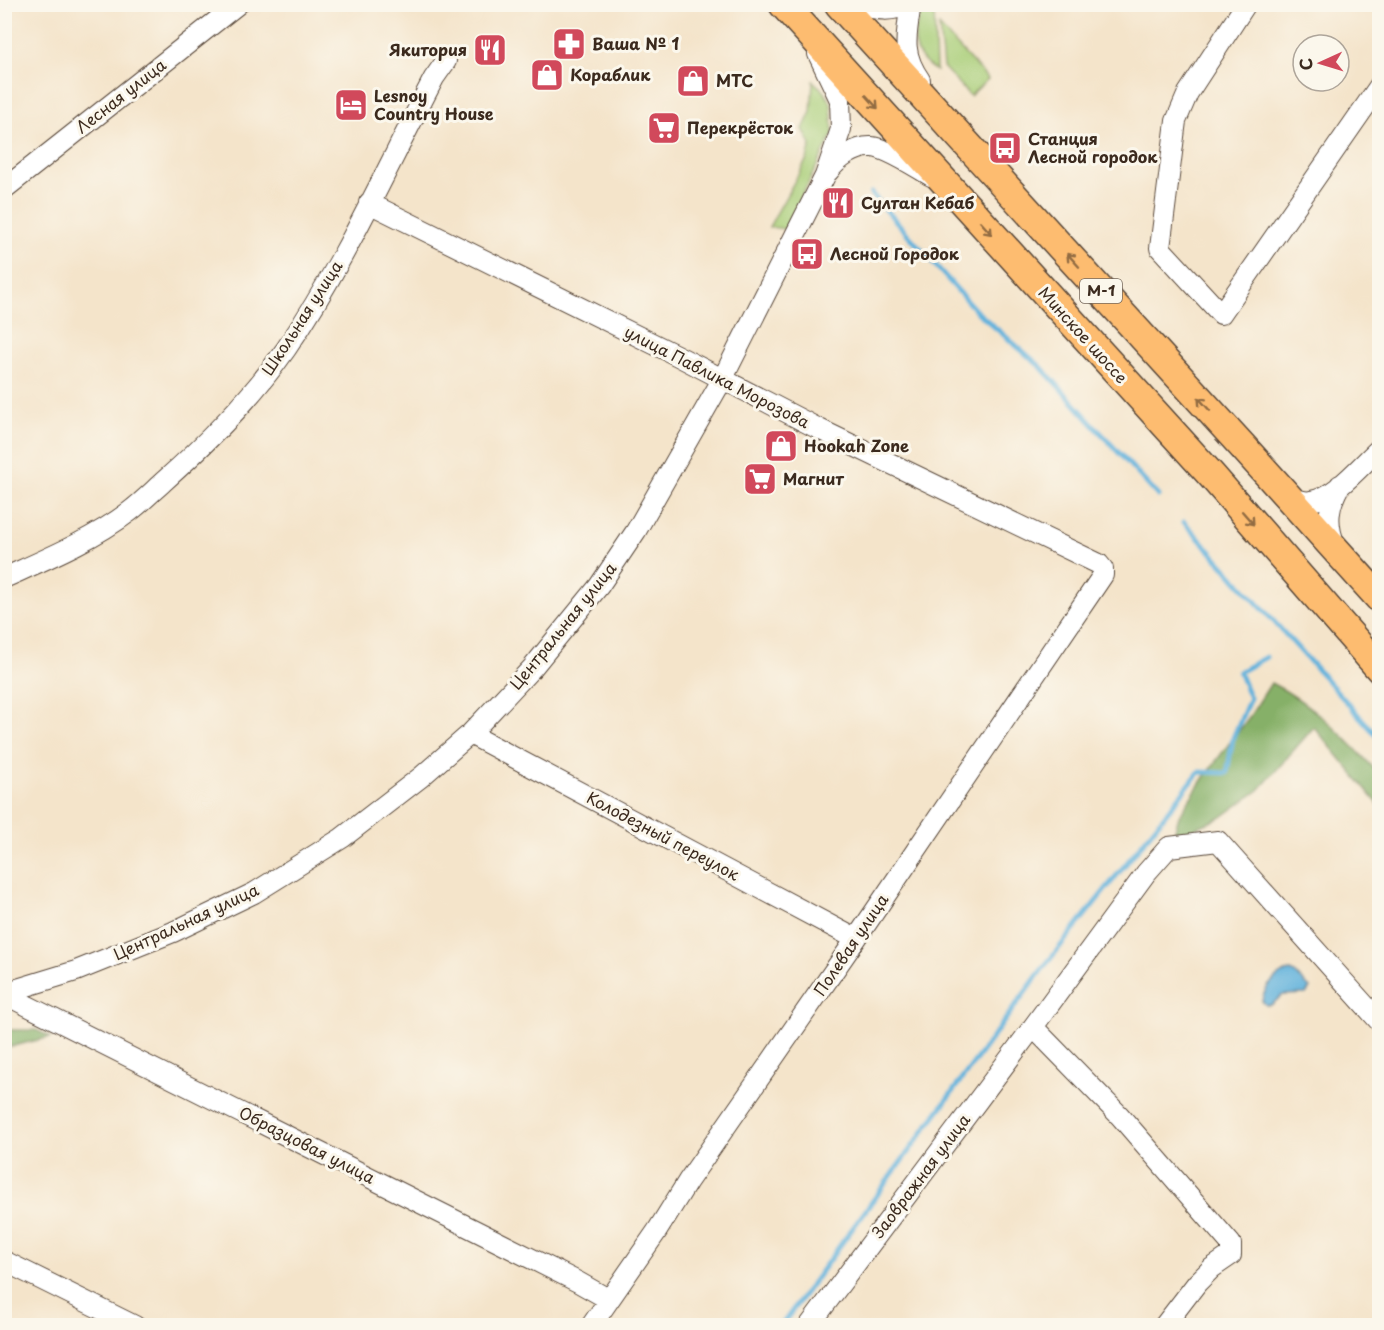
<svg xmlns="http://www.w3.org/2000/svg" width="1384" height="1330" font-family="'Playpen Sans',sans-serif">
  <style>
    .green { fill: #a8cd77; stroke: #727c4a; stroke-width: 1.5 }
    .forest { fill: #86b068; stroke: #606d43; stroke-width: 1.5 }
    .water { fill: #62b2dc; stroke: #4e6e7d; stroke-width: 1.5 }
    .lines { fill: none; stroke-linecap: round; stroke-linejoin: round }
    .stream { stroke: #62b2dc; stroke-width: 5 }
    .minor-casing { stroke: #574638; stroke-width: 22 }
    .highway-casing { stroke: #574638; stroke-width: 31 }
    .minor { stroke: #fff; stroke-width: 20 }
    .highway { stroke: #fdbc70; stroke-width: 28 }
    .oneway { stroke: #926c43 }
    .labels { text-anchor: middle; stroke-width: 6; stroke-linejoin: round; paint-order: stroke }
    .shield { fill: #fbf7ec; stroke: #75685c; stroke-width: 1.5 }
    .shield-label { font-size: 15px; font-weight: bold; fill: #3b2a1e }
    .poi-label { font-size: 16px; font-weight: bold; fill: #3b2a1e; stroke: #fbf7ec; text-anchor: start }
    .street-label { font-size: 16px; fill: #3b2a1e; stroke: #fbf7ec }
  </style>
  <rect width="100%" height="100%" fill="#fbf7ec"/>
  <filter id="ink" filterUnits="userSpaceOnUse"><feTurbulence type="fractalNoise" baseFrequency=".0167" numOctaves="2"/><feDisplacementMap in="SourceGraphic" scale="12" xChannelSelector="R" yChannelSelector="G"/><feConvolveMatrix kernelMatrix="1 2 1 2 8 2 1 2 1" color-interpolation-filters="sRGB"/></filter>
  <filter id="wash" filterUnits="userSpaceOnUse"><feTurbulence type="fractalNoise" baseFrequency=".008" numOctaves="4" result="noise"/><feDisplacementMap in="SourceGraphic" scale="24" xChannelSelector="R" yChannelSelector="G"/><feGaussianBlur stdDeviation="1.35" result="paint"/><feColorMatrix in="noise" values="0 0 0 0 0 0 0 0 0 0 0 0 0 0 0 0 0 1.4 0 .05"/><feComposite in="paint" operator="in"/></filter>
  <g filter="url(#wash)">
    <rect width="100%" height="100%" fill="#f4e4ca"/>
    <path class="green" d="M925 5H936L934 9 936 71C908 54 912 30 925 5Z
      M939 26 988 79 970 96 943 67Z
      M813 81 824 91 831 103 833 134 785 229 769 227 807 159 811 145 803 129 811 112Z"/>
    <path class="forest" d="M1271 683C1314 704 1347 739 1379 774V805L1314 727 1259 790 1220 818 1173 837 1179 816 1204 777 1250 716Z
      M5 1030H36L51 1037 5 1048Z"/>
    <path class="water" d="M1291 971 1295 973 1310 988 1306 994 1283 995 1271 1005H1266L1262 1001C1264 988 1277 972 1291 971Z"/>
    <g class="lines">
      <path class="stream" d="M871 193 976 311 1041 367 1158 496
        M1184 522 1380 739
        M781 1326 1043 968 1199 772 1227 773 1233 738 1250 698 1239 672 1266 657"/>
    </g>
  </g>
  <g filter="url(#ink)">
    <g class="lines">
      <defs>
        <path id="minor" d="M862 4C875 11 894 12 907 4
          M911 4C906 36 901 53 920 80
          M1246 4 1188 93 1176 121 1160 248 1221 314 1380 85
          M828 172C838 159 855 146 872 147 886 148 918 168 931 176
          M4 189 238 4
          M369 203 678 356 819 429 1099 564 1103 569V575L856 939 688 1181 657 1231 591 1326
          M1288 496C1295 498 1303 503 1311 501 1335 498 1362 464 1380 448
          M1335 545C1326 523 1328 506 1340 485
          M4 578C46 559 92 540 129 512 141 503 152 492 163 482 208 442 251 399 286 349 344 264 386 169 434 78L446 61
          M470 734 856 939
          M4 993 76 971 173 932 254 893 342 838 421 777 470 734 533 667 599 586 636 531 722 380 825 176 841 129 840 100 818 54
          M4 994 578 1282 608 1299
          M4 1261 135 1326
          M809 1326 1033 1027
          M1164 1326 1197 1283 1212 1268 1231 1255V1244L1120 1116 1033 1027 1146 873 1169 847 1218 841 1380 1022"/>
        <path id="highway" d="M783 4 1212 476 1380 669
          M839 4 1245 449 1380 599"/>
      </defs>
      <use href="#minor" class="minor-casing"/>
      <use href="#highway" class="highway-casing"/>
      <use href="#minor" class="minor"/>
      <use href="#highway" class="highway"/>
    </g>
    <defs><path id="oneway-shaft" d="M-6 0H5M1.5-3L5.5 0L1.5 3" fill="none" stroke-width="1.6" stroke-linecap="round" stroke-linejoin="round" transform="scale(1.5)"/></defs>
    <g class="oneway">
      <use href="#oneway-shaft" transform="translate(872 102) rotate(48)"/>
      <use href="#oneway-shaft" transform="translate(986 228) rotate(48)"/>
      <use href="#oneway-shaft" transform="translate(1073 260) rotate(-132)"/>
      <use href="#oneway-shaft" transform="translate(1204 404) rotate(-132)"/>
      <use href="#oneway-shaft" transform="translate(1248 518) rotate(49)"/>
    </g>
  </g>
  <defs>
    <symbol id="pharmacy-square" viewBox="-11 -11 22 22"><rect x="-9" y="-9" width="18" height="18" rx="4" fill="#d1495b" stroke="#fbf7ec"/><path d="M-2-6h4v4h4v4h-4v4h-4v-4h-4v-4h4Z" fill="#fff"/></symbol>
    <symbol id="restaurant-square" viewBox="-11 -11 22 22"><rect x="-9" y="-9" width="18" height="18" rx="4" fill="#d1495b" stroke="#fbf7ec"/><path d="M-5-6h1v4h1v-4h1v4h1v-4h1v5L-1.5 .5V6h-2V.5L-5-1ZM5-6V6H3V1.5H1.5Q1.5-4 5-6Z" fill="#fff"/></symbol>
    <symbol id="shop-square" viewBox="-11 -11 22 22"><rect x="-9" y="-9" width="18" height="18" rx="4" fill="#d1495b" stroke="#fbf7ec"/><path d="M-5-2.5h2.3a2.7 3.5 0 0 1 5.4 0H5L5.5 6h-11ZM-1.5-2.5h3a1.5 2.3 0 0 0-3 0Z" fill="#fff"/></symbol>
    <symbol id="hotel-square" viewBox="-11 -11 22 22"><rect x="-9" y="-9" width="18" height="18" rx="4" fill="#d1495b" stroke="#fbf7ec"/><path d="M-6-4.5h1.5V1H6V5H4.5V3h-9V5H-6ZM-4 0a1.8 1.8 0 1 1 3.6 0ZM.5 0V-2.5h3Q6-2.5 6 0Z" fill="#fff"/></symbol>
    <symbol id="supermarket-square" viewBox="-11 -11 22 22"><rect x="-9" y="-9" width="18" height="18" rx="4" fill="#d1495b" stroke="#fbf7ec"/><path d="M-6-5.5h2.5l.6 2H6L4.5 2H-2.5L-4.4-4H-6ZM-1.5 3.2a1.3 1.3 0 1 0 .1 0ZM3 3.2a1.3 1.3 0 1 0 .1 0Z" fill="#fff"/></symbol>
    <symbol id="bus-square" viewBox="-11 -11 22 22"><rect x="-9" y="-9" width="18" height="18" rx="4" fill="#d1495b" stroke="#fbf7ec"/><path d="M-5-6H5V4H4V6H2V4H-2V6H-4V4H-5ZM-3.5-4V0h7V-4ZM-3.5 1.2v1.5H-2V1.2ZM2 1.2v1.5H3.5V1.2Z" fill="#fff"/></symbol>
  </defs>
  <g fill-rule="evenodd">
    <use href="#pharmacy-square" x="550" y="25" width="38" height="38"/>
    <use href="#restaurant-square" x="471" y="31" width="38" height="38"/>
    <use href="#shop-square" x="528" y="56" width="38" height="38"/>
    <use href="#shop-square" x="674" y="62" width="38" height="38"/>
    <use href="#hotel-square" x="332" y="86" width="38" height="38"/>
    <use href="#supermarket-square" x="645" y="109" width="38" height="38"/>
    <use href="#bus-square" x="986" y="129" width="38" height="38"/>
    <use href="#restaurant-square" x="819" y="184" width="38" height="38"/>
    <use href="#bus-square" x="788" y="235" width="38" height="38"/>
    <use href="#shop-square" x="762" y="427" width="38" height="38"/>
    <use href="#supermarket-square" x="741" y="460" width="38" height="38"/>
  </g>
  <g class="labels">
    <rect class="shield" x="1080" y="279" width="42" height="24" rx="4.5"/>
    <g class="shield-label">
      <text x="1101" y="296">М-1</text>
    </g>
    <g class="poi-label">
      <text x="592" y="50">Ваша № 1</text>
      <text x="467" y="56" text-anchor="end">Якитория</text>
      <text x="570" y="81">Кораблик</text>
      <text x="716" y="87">МТС</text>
      <text x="374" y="102">Lesnoy<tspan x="374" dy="18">Country House</tspan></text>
      <text x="687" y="134">Перекрёсток</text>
      <text x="1028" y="145">Станция<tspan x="1028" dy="18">Лесной городок</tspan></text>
      <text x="861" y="209">Султан Кебаб</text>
      <text x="830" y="260">Лесной Городок</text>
      <text x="804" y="452">Hookah Zone</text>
      <text x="783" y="485">Магнит</text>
    </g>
    <g class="street-label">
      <text transform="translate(121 96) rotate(-38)" y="6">Лесная улица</text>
      <text transform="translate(302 318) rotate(-57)" y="6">Школьная улица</text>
      <text transform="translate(1083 335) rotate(48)" y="6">Минское шоссе</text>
      <text transform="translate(717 377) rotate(27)" y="6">улица Павлика Морозова</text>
      <text transform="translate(563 626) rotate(-51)" y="6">Центральная улица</text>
      <text transform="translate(663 836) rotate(28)" y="6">Колодезный переулок</text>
      <text transform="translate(186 922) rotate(-25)" y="6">Центральная улица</text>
      <text transform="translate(851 945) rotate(-56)" y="6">Полевая улица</text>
      <text transform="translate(307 1145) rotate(27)" y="6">Образцовая улица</text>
      <text transform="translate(921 1176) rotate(-53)" y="6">Заовражная улица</text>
    </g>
  </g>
  <rect width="1384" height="1330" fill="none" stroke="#fbf7ec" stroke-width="24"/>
  <g transform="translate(1321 63) rotate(266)"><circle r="28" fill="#fbf7ec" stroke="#aea59a" stroke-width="1.5"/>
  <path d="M0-4.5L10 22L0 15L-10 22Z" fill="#d1495b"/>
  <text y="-9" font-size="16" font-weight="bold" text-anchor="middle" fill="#3b2a1e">С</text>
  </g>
</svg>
